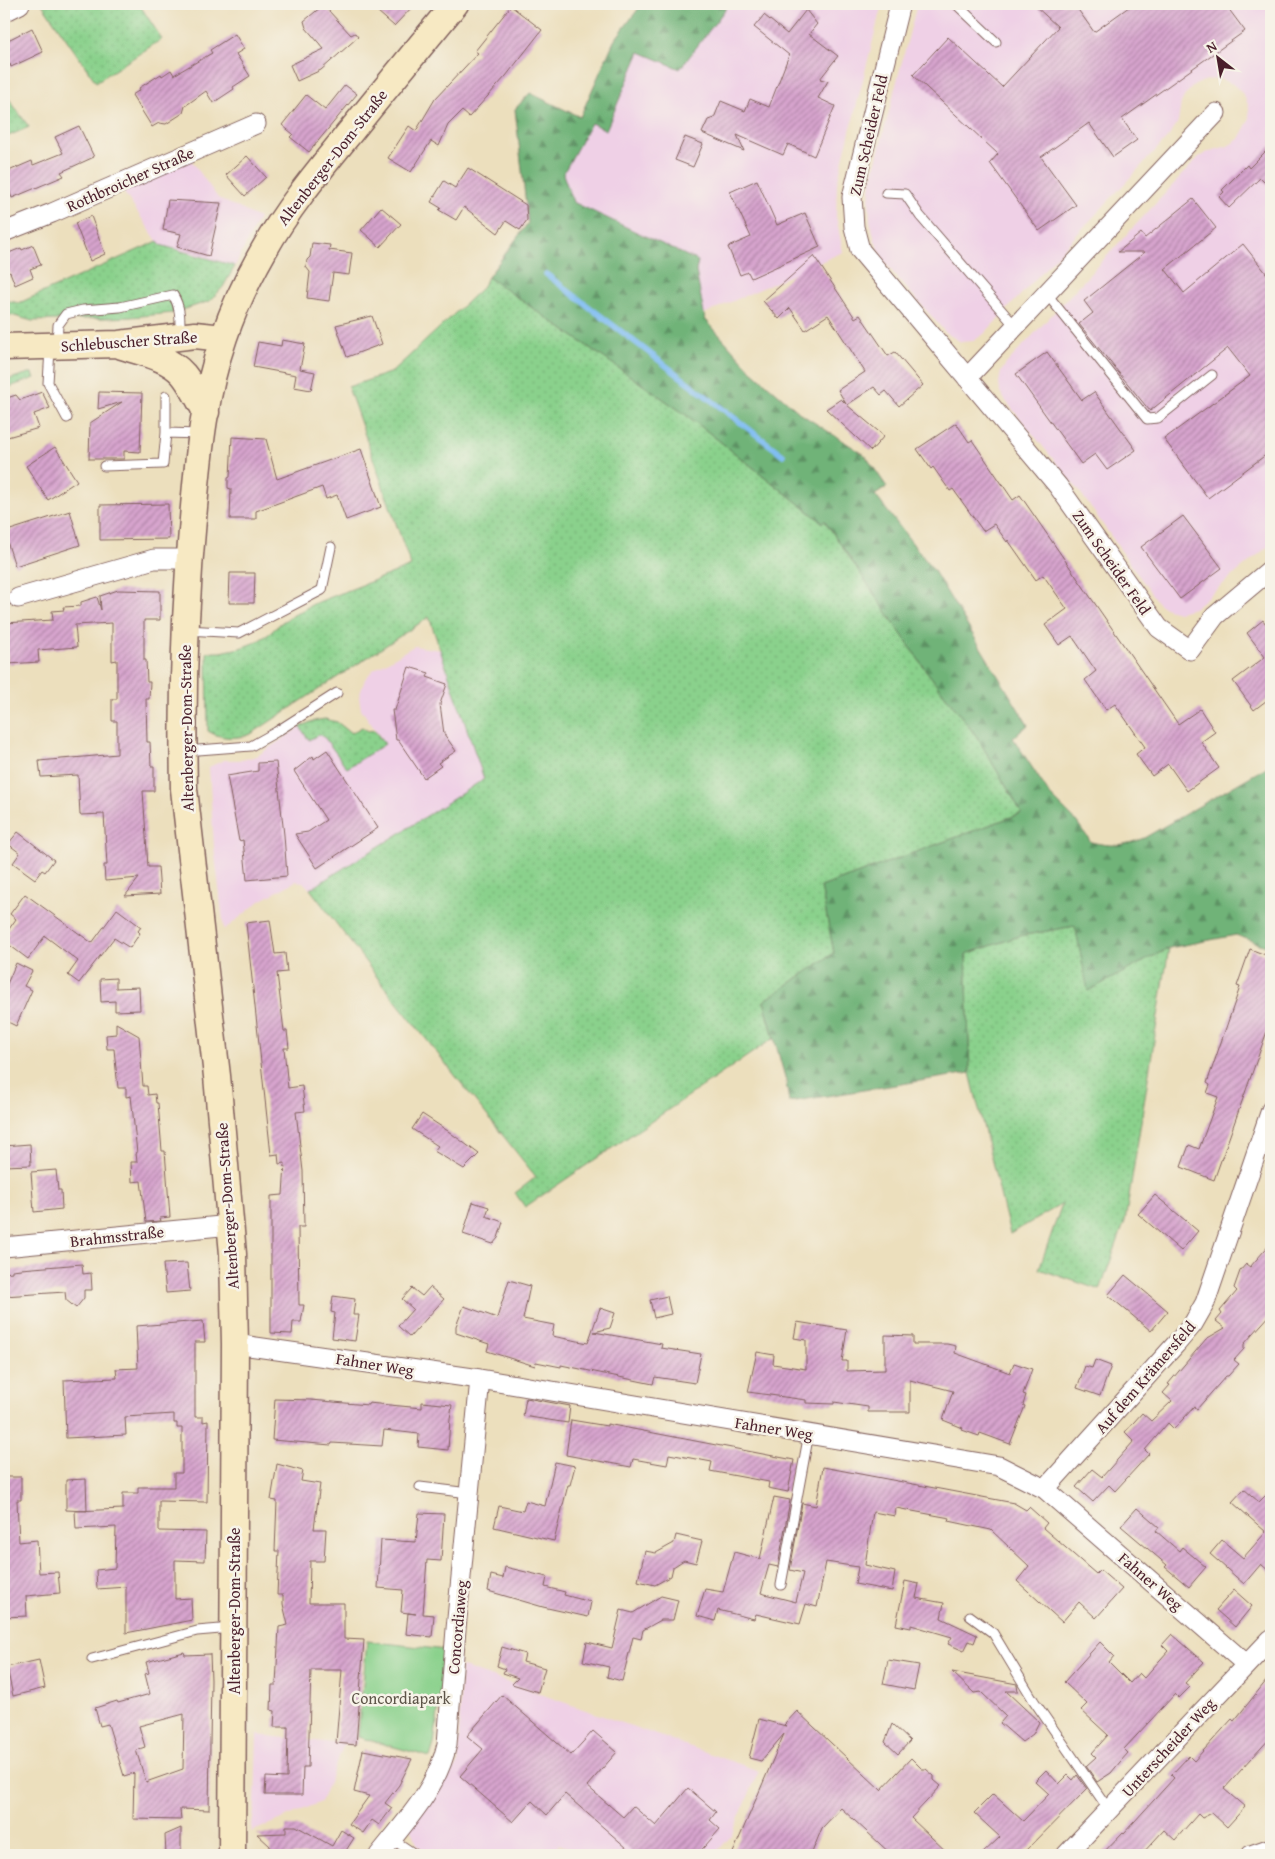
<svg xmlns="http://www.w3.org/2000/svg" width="1275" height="1859" font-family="'Gentium Book Plus',serif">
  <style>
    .built { fill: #efd0e6 }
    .grass { fill: url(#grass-dots); stroke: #6a785c }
    .forest { fill: url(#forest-firs); stroke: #5c6952 }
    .green { fill: #8ad18c; stroke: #6a785c }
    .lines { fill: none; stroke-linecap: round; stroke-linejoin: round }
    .stream { stroke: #80bdf3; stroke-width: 5.5 }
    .building { fill: url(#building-hatch); fill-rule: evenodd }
    .lane-casing { stroke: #83625e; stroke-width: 11 }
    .street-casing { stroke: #83625e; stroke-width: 21 }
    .secondary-casing { stroke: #83625e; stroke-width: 29 }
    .lane { stroke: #fff; stroke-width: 9 }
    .street { stroke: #fff; stroke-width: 19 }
    .secondary { stroke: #f7e9c3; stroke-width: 26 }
    .labels { text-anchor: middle; stroke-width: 5; stroke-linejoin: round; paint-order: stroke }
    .street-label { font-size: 16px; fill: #4a1f2b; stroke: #f7f3e8 }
    .park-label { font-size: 16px; fill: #5d5448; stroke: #f7f3e8 }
  </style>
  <defs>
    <pattern id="grass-dots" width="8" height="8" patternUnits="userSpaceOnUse" patternTransform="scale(1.25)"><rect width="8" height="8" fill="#8ad18c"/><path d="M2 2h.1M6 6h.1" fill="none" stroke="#79b379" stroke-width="1.8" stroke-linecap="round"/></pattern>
    <pattern id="forest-firs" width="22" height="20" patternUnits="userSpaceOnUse" patternTransform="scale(1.25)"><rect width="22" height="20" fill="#6fb378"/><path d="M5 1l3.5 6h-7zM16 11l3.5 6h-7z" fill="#5d9163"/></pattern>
    <pattern id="building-hatch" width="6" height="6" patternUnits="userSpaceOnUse" patternTransform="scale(1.25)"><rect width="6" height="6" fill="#d7a4ce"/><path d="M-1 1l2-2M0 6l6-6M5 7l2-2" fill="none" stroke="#b085a7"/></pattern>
  </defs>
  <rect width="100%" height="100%" fill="#f7f3e8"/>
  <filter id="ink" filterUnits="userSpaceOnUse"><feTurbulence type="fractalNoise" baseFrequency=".02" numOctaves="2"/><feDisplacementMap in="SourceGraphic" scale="10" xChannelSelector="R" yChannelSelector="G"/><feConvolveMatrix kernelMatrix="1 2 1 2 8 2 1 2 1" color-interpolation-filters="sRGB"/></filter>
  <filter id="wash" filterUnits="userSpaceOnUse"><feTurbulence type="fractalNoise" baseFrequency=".0096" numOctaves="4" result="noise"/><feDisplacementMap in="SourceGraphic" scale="20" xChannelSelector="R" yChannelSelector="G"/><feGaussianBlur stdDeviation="1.12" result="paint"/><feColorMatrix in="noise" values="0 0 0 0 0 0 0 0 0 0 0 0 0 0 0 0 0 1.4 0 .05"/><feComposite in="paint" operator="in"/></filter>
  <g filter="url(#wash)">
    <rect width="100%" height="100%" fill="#ecdfbd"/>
    <path class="built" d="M723 4H882L837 183 836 216 843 252 704 314 696 271 698 261 573 202 563 174 591 122 606 130 640 52 727 7Z
      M917 4H1265L1271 17V544L1194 608 1178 612 1167 609 1158 603 1080 492 1005 400 1000 392 999 382 1001 372 1006 364 1199 157 1210 151 1228 146 1239 139 1249 120V107L1246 100 1243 94 1233 84 1220 79 1206 80 1193 86 1184 97 1181 103 1178 122 1169 136 984 334 973 341 961 342 946 333 895 275 883 259 875 241 870 221 869 201 871 181Z
      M191 160 218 198 259 218 235 266 160 245 122 190Z
      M414 646 441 650 484 779 394 837 310 889 303 882 296 881 260 901 224 930 214 847 209 767 224 760H242L257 756 300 727 309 740 319 733 324 737 347 768 385 744 361 709 359 697 365 679 373 670Z
      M461 1666 759 1771 731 1836 714 1855H584L559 1844 549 1855H431L418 1846 407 1822 458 1765Z
      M257 1735 344 1744 321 1802 251 1832 255 1804Z"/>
    <path class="grass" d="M42 4H139L162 39 96 82Z
      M4 92 29 127 4 138Z
      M158 241 160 245 235 266 223 287 210 301 173 313 131 317 32 321 4 313V300L19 303Z
      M488 277 689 417 822 522 825 521 925 669 977 737 1022 813 821 887 834 953 764 1001 774 1038 525 1207 515 1193 536 1177 383 985 310 889 394 837 484 779 429 617 251 734C236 739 221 739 208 731L207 652H221L240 648 256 642 269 634 282 622 313 604 411 566 348 387 392 372 481 289Z
      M29 373H32L35 378 4 389V381Z
      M325 719 337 722 351 733 362 727 368 731 374 730 385 744 347 768 324 737 319 734 309 740 300 727 313 721Z
      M1075 926 1089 990 1169 948 1125 1221 1100 1290 1039 1269 1062 1204 1010 1234 970 1073 966 954 1020 936Z"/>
    <path class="forest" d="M642 4H723L727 7 680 69 640 52 606 130 591 123 563 174 573 202 698 261 696 271 705 319 752 371 801 414 865 455 887 487 875 495 934 571 1028 725 1013 738 1050 795 1076 821 1091 842C1112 847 1123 846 1144 838L1270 765 1271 948 1236 935 1169 948 1088 991 1075 926 1020 936 966 954 970 1073 789 1102 786 1081 764 1001 834 953 821 887 1022 813 977 737 925 669 825 521 822 522 689 417 488 277 528 223 515 109 530 93 580 117 614 41Z"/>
    <path class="green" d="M367 1641 446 1650 434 1744 430 1757 358 1737Z"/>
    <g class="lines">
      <path class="stream" d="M546 274 783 455"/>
    </g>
    <g id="blocks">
      <path class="building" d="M369 4H415L394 26Z
        M1033 4H1074L1094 32 1133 4H1225L1245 31 1122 119 1137 140 1113 157 1089 123 1041 157 1076 205 1039 231 990 163 998 154 913 75 948 37 1002 87 1058 27Z
        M511 6 542 30 506 76 469 117 462 111 448 125 439 146 431 141 411 172 388 158 409 126 416 131 435 99 478 53 475 51Z
        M321 7 328 10 351 35 355 33 358 37 321 70 297 81 290 65 324 49 306 28 304 21Z
        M806 10 817 24 809 34 838 56 820 79 828 81 818 98 835 106 814 156 788 144 783 155 737 135 744 151 702 133 708 120 714 118 721 101 745 111 750 99 769 107 789 55 754 27 764 15 787 34Z
        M32 28 43 52 11 67 10 64 4 66V42Z
        M235 34 244 49 236 54 250 76 233 87 234 89 213 103 206 91 185 106 183 113 166 124 159 123 152 127 132 95 140 90 139 88 161 74 162 76 171 70 174 75 212 53 210 50Z
        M345 85 357 94 309 152 290 137 293 134 282 125 306 95 325 110Z
        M79 126 94 157 61 172 64 176 12 198 4 177V173L32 161 33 165 63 153 55 137Z
        M685 137 703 144 693 167 675 160Z
        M1271 146V189L1260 178 1229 208 1219 197 1224 192 1222 190 1247 165 1249 168Z
        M247 156 266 177 245 196 226 175Z
        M468 168 526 205 527 220 520 230 506 221 498 233 464 207 456 220 439 210 441 208 431 202 444 181 455 188Z
        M757 180 777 225 805 213 820 247 751 278 748 272 740 275 728 247 751 237 730 192Z
        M1193 199 1216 228 1165 269 1184 293 1243 244 1271 279V451L1208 498 1164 439 1250 376 1228 348 1150 411 1079 324 1093 313 1084 301 1145 252H1118L1141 233 1145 238Z
        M168 200 221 203 209 256 177 247 181 234 163 230Z
        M381 207 401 224 380 247 361 230Z
        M91 216 105 254 90 261 75 223Z
        M312 243 330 245 329 250 352 253 349 275 333 273 329 301 307 298 310 272 306 267 307 260 310 257Z
        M33 245 41 265 30 269 33 277 15 285 10 272 4 275V255L21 248 22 250Z
        M814 256 855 318 860 315 888 356 895 352 923 385 899 406 886 391 881 395 874 387 847 405 884 436 871 451 826 409 841 399 846 404 838 390 865 372 828 315 805 330 790 308 779 319 763 301Z
        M372 316 382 344 347 357 336 325Z
        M282 340 305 344 300 369 315 372 311 390 294 387 296 375 253 367 258 342 281 346Z
        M1047 352 1082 400 1094 392 1136 450 1107 470 1095 454 1081 464 1016 374Z
        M42 392 50 408 34 414 39 428 4 438V399L16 395 20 400Z
        M99 392 142 393 140 452 124 451V459H89L90 423 122 402 98 409Z
        M956 423 969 442 972 440 1013 500 1020 495 1178 724 1200 709 1215 732 1201 742 1219 768 1187 791 1168 764 1152 776 1136 754 1145 747 1115 704 1106 710 1085 680 1096 671 1072 636 1059 645 1045 625 1067 609 1043 575 1036 580 1008 540 1007 542 994 524 983 531 953 489 950 491 933 467 931 469 917 449Z
        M232 437 266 439 277 479 361 449 381 507 346 520 337 495 326 499 322 487 256 511V519H230L231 489 228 488V478L230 477Z
        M55 447 77 481 48 500 26 466Z
        M168 504 169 539 100 540V505Z
        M70 511 80 545 15 566 4 532Z
        M1183 516 1222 568 1180 599 1141 547Z
        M230 573H255L254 603H229Z
        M118 590 160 591V620H144V660H146L147 682H150L149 699H146L147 742H150L151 766H154V791H143L148 867H158L160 894 125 896 139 878 105 881 104 865H107L104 814 80 815 78 775 41 777 39 761 117 754V721H112V699H117V660L112 661V623L75 625 77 647 38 650 39 662 8 664 5 623 53 620 52 611 64 610 63 607 81 606V602L97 597 101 610 100 596Z
        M1263 620 1271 631V697L1254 710 1233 681 1265 657 1247 633Z
        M409 667 429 673 427 677 447 684 440 704 444 734 456 751 438 763 441 766 424 778 398 740H396L392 710H395Z
        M327 750 378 828 317 868 295 834 308 832 326 820 294 771 313 756 314 759Z
        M276 762 284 835 287 876 247 880 243 840 239 841 227 776 258 771V763Z
        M18 832 54 860 45 872 42 870 35 879 13 863 20 853 8 844Z
        M25 894 92 943 117 909 141 927 138 931 140 933 130 948 114 938 79 983 68 975 78 961 45 936 28 959 4 941 9 934 7 932 16 919 10 914Z
        M270 920 275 954 285 953 287 972 277 973 284 1031H287L289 1048H284L288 1088 302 1086 305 1111 296 1112 303 1171 304 1227H298L299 1305H304L301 1322H293L292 1334 271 1333V1196L283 1195 285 1163 279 1164 278 1154 271 1155 246 923Z
        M1250 949 1271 957V1020L1214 1180 1181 1167 1189 1145 1199 1149 1218 1097 1207 1093 1210 1085 1207 1083 1240 987 1237 986Z
        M16 963 32 971 24 986 32 990 16 1026 4 1020V991Z
        M116 978V988L139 987 140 1010 115 1011V1001L101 1002 100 979Z
        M116 1023 139 1036 143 1086H147L148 1095 155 1094 156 1103H158L162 1151H165L170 1217 160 1218 161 1221 146 1222 141 1181 132 1182 131 1162H137L136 1153H137L131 1096 126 1097V1088H118L114 1049H107L106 1035 116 1034Z
        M422 1114 448 1131 479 1154 464 1169 434 1151 438 1146 412 1129Z
        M30 1144 31 1165 4 1166V1146Z
        M56 1170 58 1190H61L62 1209 34 1212 31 1172Z
        M1155 1195 1198 1231 1181 1251 1138 1214Z
        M473 1202 489 1207 486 1216 503 1222 498 1238 493 1244 463 1234Z
        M1271 1243V1314L1244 1344V1349L1234 1360 1239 1364 1228 1376H1226L1197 1409 1194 1407 1174 1429 1168 1423 1145 1450 1149 1454 1115 1491 1109 1485 1093 1502 1076 1487 1092 1469 1102 1477 1134 1441 1125 1432 1142 1413 1151 1421 1172 1401 1163 1393 1170 1385 1168 1384 1206 1339 1225 1328 1216 1321 1222 1314 1220 1311 1237 1291 1234 1288 1240 1271 1246 1264 1250 1267Z
        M187 1263 190 1291 166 1293 163 1264Z
        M82 1264 83 1274 91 1273 92 1290H84V1298L76 1308 66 1300 65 1292 4 1296V1273L12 1272V1270L21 1269Z
        M1125 1275 1168 1311 1151 1331 1108 1295Z
        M509 1280 530 1286 523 1319 554 1325 552 1336 588 1343 600 1308 615 1313 610 1328 594 1332 662 1344 661 1348 701 1354 695 1383 655 1377 653 1384 561 1365V1367L536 1362 535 1366 487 1351 489 1344 456 1333V1326L464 1306 497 1318Z
        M430 1287 444 1299 410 1337 398 1326 413 1309 402 1299 412 1288 422 1296Z
        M333 1296 355 1299 353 1315H359L355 1341 332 1338 335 1313 331 1312Z
        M667 1296 671 1314 654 1318 650 1300Z
        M203 1321 205 1342H195V1417H203V1422L208 1421 207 1502 159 1501V1531L206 1532 205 1561 175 1560V1599L191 1598 192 1620 126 1633V1587L97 1589 96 1570 115 1568 116 1527 76 1529 75 1511 123 1509V1493H138V1487H174V1473H182V1428H177V1423H174V1414L125 1417 126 1435 66 1438 64 1380 117 1378 116 1369 138 1368 136 1326Z
        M797 1322 847 1330 842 1361H847V1371L885 1370V1335L913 1336V1344H947L956 1346 955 1353 1010 1373 1014 1363 1032 1369 1023 1394 1026 1395 1023 1405 1025 1406 1010 1444 980 1433 979 1436 962 1430 963 1428 943 1420 953 1391 910 1380V1412H868V1407L834 1402V1404L806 1403V1400L748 1392 757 1352 774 1355 773 1364 806 1369V1340L794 1338Z
        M1095 1360 1111 1366 1100 1396 1077 1388 1085 1366 1092 1368Z
        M526 1398 570 1406 568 1423 523 1416Z
        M275 1399 311 1400 368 1405V1403L422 1408V1402L452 1405 450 1419 448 1450 418 1447 419 1434 384 1430 382 1446 332 1443 331 1445 272 1440Z
        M571 1420 607 1426V1424L794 1460 788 1492 768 1488 769 1482 710 1471 712 1462 669 1454 667 1465 633 1459 631 1467 566 1455Z
        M555 1462 575 1466 570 1485H568L554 1541 494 1527 499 1506 523 1511 526 1501 545 1506Z
        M277 1464 303 1471 301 1481 320 1484 314 1529H326L324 1561H310L309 1603H344V1639L364 1640 356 1745 336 1743 342 1670H311L308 1767H303L302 1795H265L266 1777 287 1778 288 1727H274L275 1711 271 1710 272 1685H276L279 1627 288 1625 283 1604V1595H277L279 1551H275L277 1501 271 1500Z
        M823 1467 1014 1503 1026 1510 1029 1507 1047 1523 1043 1528 1096 1574 1100 1570 1122 1589 1096 1618 1079 1602 1062 1622 1017 1581 1029 1566 991 1530 949 1521 950 1518 896 1508 895 1516 873 1512 865 1565 895 1572 892 1591 855 1584 858 1567 826 1562 817 1607 806 1604 800 1624 756 1614 754 1619 718 1610 715 1621 697 1616 705 1589 723 1592 734 1552 760 1559 774 1497 790 1500 778 1567 769 1565 761 1593 796 1602 803 1573 790 1570 802 1503 816 1506Z
        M4 1477H21V1500H17L19 1542 37 1540 39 1573 58 1572 60 1593 26 1596 27 1616 4 1617Z
        M86 1479 87 1511 66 1510V1480Z
        M1244 1489 1259 1502 1271 1490V1573L1261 1564 1244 1584 1210 1554 1222 1540 1243 1558 1266 1532 1232 1502Z
        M1137 1508 1159 1527 1156 1531 1179 1551 1182 1547 1206 1567 1189 1587 1165 1567 1167 1565 1121 1526Z
        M419 1513 444 1514 441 1561 427 1560 423 1614 434 1615 432 1637 406 1634 408 1613 416 1614 401 1612 403 1590 378 1588 381 1540 416 1542Z
        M676 1535 702 1541 696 1563 684 1560 673 1567 671 1576 655 1585 638 1581 645 1551 656 1553 674 1543Z
        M505 1567 547 1577 545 1587 565 1592 564 1595 591 1602 588 1617 543 1607 488 1591 491 1575 503 1578Z
        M905 1581 919 1584 916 1598 944 1603 941 1618 977 1635 974 1643 969 1641 964 1651 948 1644 952 1637 911 1625V1628L896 1625Z
        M1234 1590 1252 1606 1235 1627 1216 1610Z
        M661 1596 678 1600 673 1620H661L643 1630 641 1639 633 1637 622 1681 607 1677 609 1667 583 1661 587 1642 612 1648 621 1610 633 1613Z
        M1172 1634 1204 1662 1185 1683 1190 1687 1179 1698 1175 1694 1124 1749 1128 1753 1120 1762 1111 1773 1097 1782 1086 1766 1096 1757 1092 1753 1108 1735 1081 1710 1087 1704 1064 1682 1100 1642 1114 1656 1109 1662 1130 1683 1139 1673 1144 1678 1168 1651 1162 1645Z
        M502 1647 525 1654 523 1662 545 1668 538 1692 512 1684 518 1678 503 1673 505 1669 497 1666Z
        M184 1652 185 1655 210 1654 211 1680 209 1810 180 1809 181 1820 133 1819 134 1773 124 1776 108 1724 100 1726 95 1708 117 1701 118 1703 150 1694 145 1674 149 1673 146 1662ZM184 1714 183 1769 146 1782 136 1750 145 1747 139 1726Z
        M39 1660 45 1688 13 1696 7 1667Z
        M888 1660 919 1665 914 1690 883 1684Z
        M952 1672 1017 1684 1018 1691H1006L1039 1722 1033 1734 1022 1742 1000 1723 1006 1716 981 1692 974 1693Z
        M1271 1675V1737L1224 1789 1245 1807 1227 1827 1212 1813 1202 1818 1198 1814 1175 1840 1164 1830 1141 1855H1101L1123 1832 1124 1833 1174 1778 1171 1775 1189 1756 1194 1761 1232 1719 1234 1721Z
        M502 1695 571 1755 593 1731 617 1752 587 1786 623 1817 633 1806 656 1826 688 1788 716 1812 710 1820 720 1829 697 1855H635L565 1794 547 1815 532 1801 513 1822 460 1776 483 1749 467 1736Z
        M797 1711 881 1790 911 1758 922 1769H926L934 1776V1780L941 1786 911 1818 950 1855H892L841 1808 822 1828 811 1855H732L784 1734 761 1761 749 1758 759 1719 786 1726 784 1725Z
        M892 1724 910 1741 898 1754 885 1742Z
        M363 1750 412 1759 399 1785 385 1803 392 1808 379 1825 372 1820 363 1833 349 1824 369 1796 354 1792Z
        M1046 1770 1059 1784 1068 1775 1073 1780 1077 1775 1087 1789 1022 1855H981L1000 1837 974 1813 993 1794 1023 1821 1049 1794 1035 1781Z
        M286 1826H296L332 1846 341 1830 354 1838 345 1852 350 1855H270V1846L257 1834 286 1833Z
        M181 1828V1855H166L165 1835Z"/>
    </g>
  </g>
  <g filter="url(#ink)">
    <use href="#blocks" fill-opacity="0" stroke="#83625e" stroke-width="1"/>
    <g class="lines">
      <defs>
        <path id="lane" d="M956 4 996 42
          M886 193 905 194 920 216 1015 326
          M1046 293 1147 419 1158 418 1212 375
          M57 345 58 325 66 314 83 310 120 307 173 295C181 308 180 320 180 335
          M50 349 48 383 67 418
          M166 433V396
          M104 466 163 464 166 433 200 434
          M187 630 239 633 322 590 331 547
          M185 751 251 746 276 732 337 693
          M420 1487 469 1493
          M781 1585 809 1433
          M970 1616 993 1633 1034 1701 1109 1810
          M92 1659 197 1631 232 1628
          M392 1839 416 1855"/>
        <path id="street" d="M900 4 852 197 854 227 860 250 1058 486 1159 628 1190 650 1215 616 1271 569
          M4 12 20 4
          M4 232 52 213 256 124
          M967 378 1216 113
          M18 598 154 559H189
          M4 1247 231 1225
          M235 1344 480 1379 999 1466 1045 1489 1246 1664
          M1045 1489 1176 1344 1193 1324 1205 1303 1271 1110
          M379 1855C406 1821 438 1787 447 1744L456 1629 480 1379
          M1066 1855 1271 1639
          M1251 1855 1271 1848"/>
        <path id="secondary" d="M122 346C143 353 168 357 183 374 192 385 199 399 206 412
          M4 347 119 344 195 335 223 338
          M232 1855 235 1344 233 1254 217 1076 184 789C182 695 185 601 194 507 199 450 205 391 224 337 234 307 248 278 264 250 288 207 320 169 351 131 385 89 420 46 455 4"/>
      </defs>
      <use href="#lane" class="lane-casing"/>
      <use href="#street" class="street-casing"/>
      <use href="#secondary" class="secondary-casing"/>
      <use href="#lane" class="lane"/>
      <use href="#street" class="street"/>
      <use href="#secondary" class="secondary"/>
    </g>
  </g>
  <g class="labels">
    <g class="street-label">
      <text transform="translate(868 135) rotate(-77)" y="6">Zum Scheider Feld</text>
      <text transform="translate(332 157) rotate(-52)" y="6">Altenberger-Dom-Straße</text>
      <text transform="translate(130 179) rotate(-24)" y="6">Rothbroicher Straße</text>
      <text transform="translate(129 341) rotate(-4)" y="6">Schlebuscher Straße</text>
      <text transform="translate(1112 562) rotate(55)" y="6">Zum Scheider Feld</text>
      <text transform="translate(186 728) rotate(-91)" y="6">Altenberger-Dom-Straße</text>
      <text transform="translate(227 1206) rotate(-94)" y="6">Altenberger-Dom-Straße</text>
      <text transform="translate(117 1236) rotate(-6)" y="6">Brahmsstraße</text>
      <text transform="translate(375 1364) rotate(9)" y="6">Fahner Weg</text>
      <text transform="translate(1145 1377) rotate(-49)" y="6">Auf dem Krämersfeld</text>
      <text transform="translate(774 1428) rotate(9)" y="6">Fahner Weg</text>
      <text transform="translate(1151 1581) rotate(41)" y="6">Fahner Weg</text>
      <text transform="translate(234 1611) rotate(-90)" y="6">Altenberger-Dom-Straße</text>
      <text transform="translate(457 1627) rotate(-85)" y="6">Concordiaweg</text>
      <text transform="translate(1168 1747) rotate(-47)" y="6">Unterscheider Weg</text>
    </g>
    <g class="park-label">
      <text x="401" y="1704">Concordiapark</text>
    </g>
  </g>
  <rect width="1275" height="1859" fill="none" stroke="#f7f3e8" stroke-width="20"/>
  <g transform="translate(1218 58) rotate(329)" stroke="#f7f3e8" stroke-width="4" paint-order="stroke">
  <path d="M0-4L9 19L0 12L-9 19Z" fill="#4a1f2b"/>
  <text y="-8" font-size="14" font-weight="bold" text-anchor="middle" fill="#4a1f2b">N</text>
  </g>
</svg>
